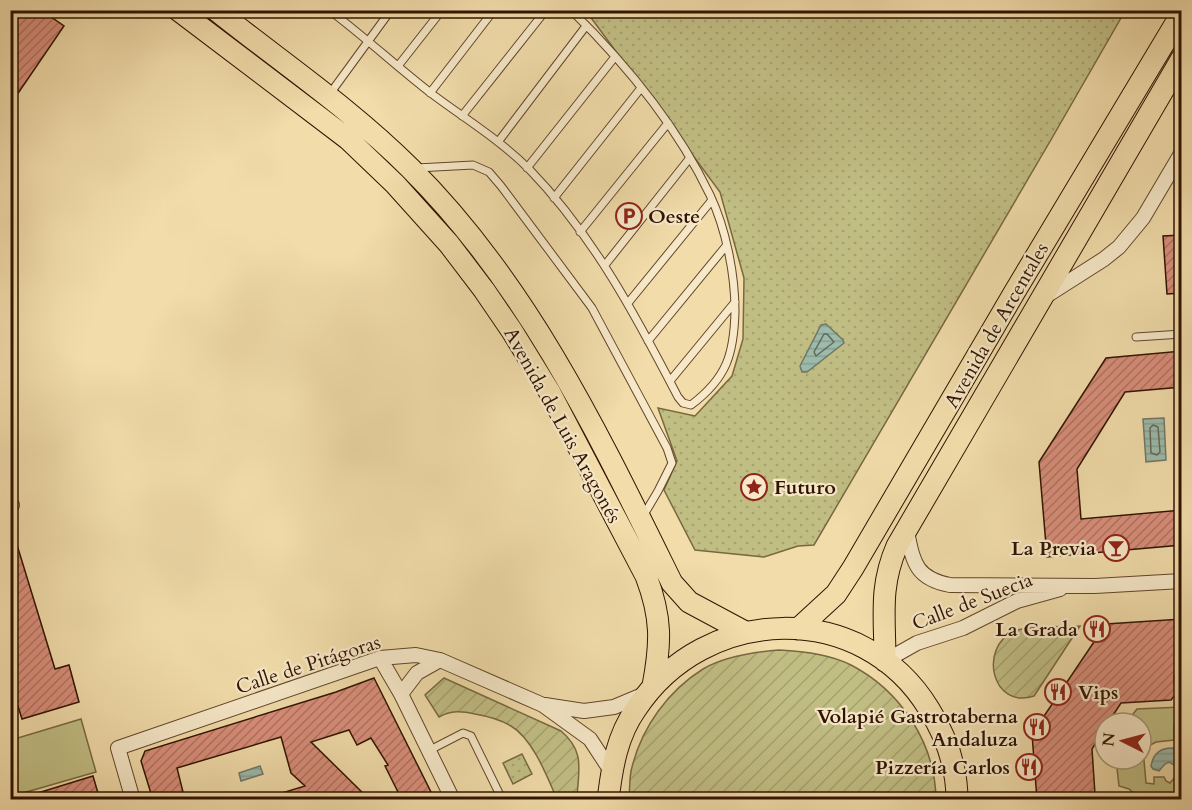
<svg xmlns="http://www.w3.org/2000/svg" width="1192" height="810" font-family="Cardo,serif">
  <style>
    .grass { fill: #c1be84; stroke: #786842; stroke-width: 1.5 }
    .park { fill: url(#park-dots); stroke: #786842; stroke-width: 1.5 }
    .garden { fill: url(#garden-furrows); stroke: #786842; stroke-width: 1.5 }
    .water { fill: url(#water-rules); stroke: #707867; stroke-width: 1.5 }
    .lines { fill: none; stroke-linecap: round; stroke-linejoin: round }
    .shore { stroke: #666756; stroke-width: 1.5 }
    .building { fill: url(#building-hatch); stroke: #301300; stroke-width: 1.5 }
    .lane-casing { stroke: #60452a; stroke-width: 9 }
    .street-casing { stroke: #60452a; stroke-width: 16 }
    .primary-casing { stroke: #301300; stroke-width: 23 }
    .lane { stroke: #f6e8c8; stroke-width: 7 }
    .street { stroke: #f6e8c8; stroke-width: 14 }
    .primary { stroke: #f1dcaa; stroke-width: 21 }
    .labels { text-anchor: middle; stroke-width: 4.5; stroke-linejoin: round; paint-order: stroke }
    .poi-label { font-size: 20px; font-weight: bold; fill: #301300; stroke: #f6e8c8; text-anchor: end }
    .street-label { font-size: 20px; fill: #301300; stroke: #f6e8c8 }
  </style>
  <defs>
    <pattern id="park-dots" width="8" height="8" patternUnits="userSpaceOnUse" patternTransform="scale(1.5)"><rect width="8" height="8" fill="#c1be84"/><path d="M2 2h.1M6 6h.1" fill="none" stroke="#a6a270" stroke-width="1.8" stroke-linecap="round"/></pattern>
    <pattern id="garden-furrows" width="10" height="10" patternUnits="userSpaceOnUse" patternTransform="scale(1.5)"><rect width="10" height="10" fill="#c1be84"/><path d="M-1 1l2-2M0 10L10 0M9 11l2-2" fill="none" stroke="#a6a270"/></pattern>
    <pattern id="water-rules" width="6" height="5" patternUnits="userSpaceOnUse" patternTransform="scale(1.5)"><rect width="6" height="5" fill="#9bbbac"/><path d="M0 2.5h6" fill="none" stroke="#86a092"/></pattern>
    <pattern id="building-hatch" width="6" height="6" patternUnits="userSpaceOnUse" patternTransform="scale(1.5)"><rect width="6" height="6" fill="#d98e7b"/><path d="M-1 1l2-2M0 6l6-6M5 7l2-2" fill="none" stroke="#b07362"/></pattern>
  </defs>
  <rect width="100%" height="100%" fill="#f1dcaa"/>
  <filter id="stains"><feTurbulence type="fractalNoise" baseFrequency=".00333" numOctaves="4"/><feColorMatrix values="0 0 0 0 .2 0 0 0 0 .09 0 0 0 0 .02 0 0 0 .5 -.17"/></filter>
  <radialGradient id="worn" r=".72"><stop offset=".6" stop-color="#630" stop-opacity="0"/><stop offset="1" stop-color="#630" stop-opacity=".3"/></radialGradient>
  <path class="grass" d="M1181 707V723L1174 726V740L1156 742 1143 749 1146 783 1154 784V777H1164L1166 781 1170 783 1175 777H1181V799H1140L1129 789 1119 786 1116 759H1141V723H1126L1137 709Z
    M81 719 96 772 16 795 11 777V740Z"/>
  <path class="park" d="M586 11H1125L1052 138 814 545 798 546 764 557 695 550 664 490 677 461 658 408 695 416 732 376 743 339 744 278 720 192Z
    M522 754 532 774 513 784 503 763Z"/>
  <path class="garden" d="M1080 626 1034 696C992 710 978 648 1014 631 1026 626 1065 627 1080 626Z
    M779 650C803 651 829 654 851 665 901 691 935 743 936 799H629C630 789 629 777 632 767 642 727 668 691 703 669 725 656 755 652 779 650Z
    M444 678 561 731C586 752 578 771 577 799H554L556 797C547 776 532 738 511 726 501 720 487 716 475 714 462 711 451 710 439 717L425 695Z"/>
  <path class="water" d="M826 324 843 340 844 343 807 372H802L800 366 821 325Z
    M1164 418 1166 460 1146 462 1143 419Z
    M1172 748 1181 752V769L1169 762 1165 764 1159 771 1153 769 1151 766C1153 754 1160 748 1172 748Z
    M260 766 263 774 241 781 239 773Z"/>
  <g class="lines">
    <path class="shore" d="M824 334H827L834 342 816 356 814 352Z
      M1153 425 1158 427 1160 452 1157 455 1151 453 1150 428Z"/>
  </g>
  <path class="building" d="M10 10H41L64 26 10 105Z
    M1182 235V293L1167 294 1163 236Z
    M1182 351V387L1125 392 1077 469 1081 519 1182 510V545L1047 557 1039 462 1106 358Z
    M10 535H14L55 669 69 665 79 702 22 719 10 681Z
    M1182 619V662H1178L1180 675 1174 676 1175 695 1171 700 1121 703 1108 723H1105V728L1092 749 1095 794H1092V800H1037L1032 734 1106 624Z
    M374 678 435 800H402L385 766 388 765 371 738 357 745 349 730 311 742 370 800H272V796L305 786 291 773 281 737 177 768 185 800H153L141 761 145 751 336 692Z
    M93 776 100 800H29L28 796Z"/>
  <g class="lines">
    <defs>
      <path id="lane" d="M329 10C365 37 397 67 432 94 464 118 500 140 529 169 593 235 636 316 678 397L683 403 691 405C727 378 734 354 735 311 735 274 726 229 710 195 677 126 626 64 571 10
        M398 66 442 10
        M430 93 494 10
        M329 95 391 10
        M462 116 546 10
        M498 142 586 26
        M417 168 473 165 489 172 501 186 592 308 667 448 672 463 658 491 642 518
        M527 168 614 58
        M554 198 641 88
        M580 232 668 123
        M605 265 689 159
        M628 303 712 200
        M1136 337 1182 334
        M648 341 726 246
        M670 381 735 302
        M428 751 463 733 471 736 499 793"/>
      <path id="street" d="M1046 296 1104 259 1119 247 1143 218 1182 152
        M10 505H12
        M906 527C913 559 913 578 950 585L1095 586 1182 581
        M380 658 401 694 453 800
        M885 661 917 643 963 628 1017 601 1060 589
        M401 694 417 673 440 660
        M545 705 584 711 614 707 645 694
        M133 800 118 748 380 658 416 655 440 660 543 705 590 739 611 771"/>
      <path id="primary" d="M178 10 348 139 395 184 449 244 484 290 512 331 549 391 646 576C662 618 661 643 653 686
        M216 10C281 62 351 109 410 168 528 285 599 435 672 583L689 602 745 632
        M798 629 836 594 853 568 1014 293 1182 13
        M885 661C885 617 879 587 897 546L1182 58
        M608 800C612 767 617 736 636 709 705 604 862 599 929 709 946 736 957 768 957 800"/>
    </defs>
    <use href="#lane" class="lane-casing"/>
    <use href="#street" class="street-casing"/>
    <use href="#primary" class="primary-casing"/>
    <use href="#lane" class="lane"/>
    <use href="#street" class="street"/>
    <use href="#primary" class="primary"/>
  </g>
  <defs>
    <symbol id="parking-ring" viewBox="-11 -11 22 22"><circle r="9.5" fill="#f6e8c8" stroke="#8f2418" stroke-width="1.5"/><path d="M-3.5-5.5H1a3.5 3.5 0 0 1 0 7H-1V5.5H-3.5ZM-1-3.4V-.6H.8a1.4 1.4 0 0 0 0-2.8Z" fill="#8f2418"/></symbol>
    <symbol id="sight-ring" viewBox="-11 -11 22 22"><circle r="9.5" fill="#f6e8c8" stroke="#8f2418" stroke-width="1.5"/><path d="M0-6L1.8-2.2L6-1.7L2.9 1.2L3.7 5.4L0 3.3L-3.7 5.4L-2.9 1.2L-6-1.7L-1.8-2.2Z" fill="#8f2418"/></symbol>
    <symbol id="bar-ring" viewBox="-11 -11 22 22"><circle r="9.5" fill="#f6e8c8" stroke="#8f2418" stroke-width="1.5"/><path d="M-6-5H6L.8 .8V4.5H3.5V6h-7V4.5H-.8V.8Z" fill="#8f2418"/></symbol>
    <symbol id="restaurant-ring" viewBox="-11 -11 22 22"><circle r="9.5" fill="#f6e8c8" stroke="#8f2418" stroke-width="1.5"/><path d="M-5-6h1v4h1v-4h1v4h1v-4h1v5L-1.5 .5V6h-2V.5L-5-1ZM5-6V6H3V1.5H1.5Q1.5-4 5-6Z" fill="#8f2418"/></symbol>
  </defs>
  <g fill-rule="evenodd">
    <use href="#parking-ring" x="614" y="201" width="30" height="30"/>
    <use href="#sight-ring" x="739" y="472" width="30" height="30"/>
    <use href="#bar-ring" x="1101" y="533" width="30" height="30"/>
    <use href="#restaurant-ring" x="1082" y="614" width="30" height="30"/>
    <use href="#restaurant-ring" x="1043" y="677" width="30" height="30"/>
    <use href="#restaurant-ring" x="1022" y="712" width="30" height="30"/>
    <use href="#restaurant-ring" x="1014" y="752" width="30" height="30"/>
  </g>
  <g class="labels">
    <g class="poi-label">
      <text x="648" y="223" text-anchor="start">Oeste</text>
      <text x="774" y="494" text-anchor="start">Futuro</text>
      <text x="1096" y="555">La Previa</text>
      <text x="1078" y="636">La Grada</text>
      <text x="1078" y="699" text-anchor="start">Vips</text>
      <text x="1018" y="723">Volapié Gastrotaberna<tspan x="1018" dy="23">Andaluza</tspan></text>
      <text x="1010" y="774">Pizzería Carlos</text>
    </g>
    <g class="street-label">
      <text transform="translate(996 325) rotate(-60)" y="7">Avenida de Arcentales</text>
      <text transform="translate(563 425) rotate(61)" y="7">Avenida de Luis Aragonés</text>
      <text transform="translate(972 601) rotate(-21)" y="7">Calle de Suecia</text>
      <text transform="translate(308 664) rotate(-18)" y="7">Calle de Pitágoras</text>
    </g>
  </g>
  <rect width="1192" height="810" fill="none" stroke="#f1dcaa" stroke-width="36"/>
  <rect x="12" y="12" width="1168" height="786" fill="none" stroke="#301300" stroke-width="3"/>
  <rect x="18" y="18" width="1156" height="774" fill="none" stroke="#301300" stroke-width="1.5"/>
  <g transform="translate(1123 741) rotate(276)"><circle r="28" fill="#f6e8c8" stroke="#a79378" stroke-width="1.5"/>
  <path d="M0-4.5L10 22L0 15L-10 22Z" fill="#8f2418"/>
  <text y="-9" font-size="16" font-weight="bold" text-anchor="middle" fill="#301300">N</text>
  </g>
  <rect width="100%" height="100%" filter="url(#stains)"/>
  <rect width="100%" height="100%" fill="url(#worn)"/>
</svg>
